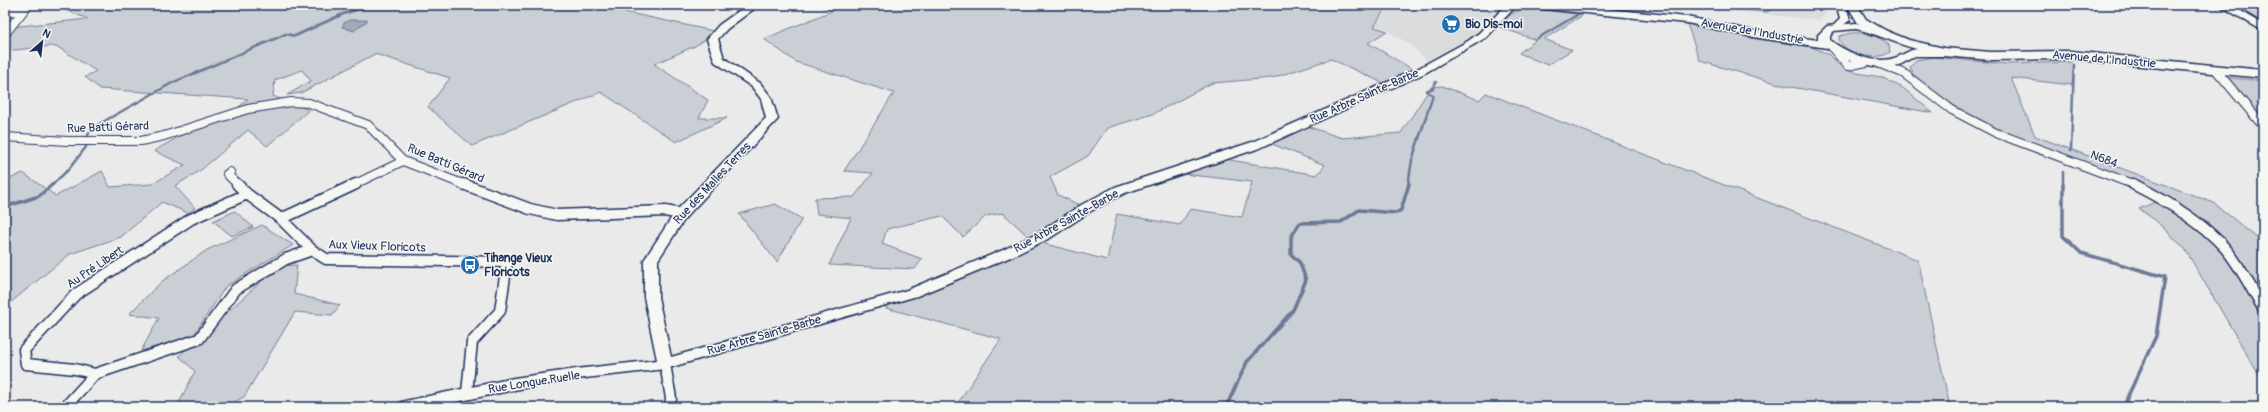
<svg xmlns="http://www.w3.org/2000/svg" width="2268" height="412" font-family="Pangolin,sans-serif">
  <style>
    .built { fill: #dadcde }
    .green { fill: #caced5; stroke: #727e9a }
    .water { fill: #a2aaba; stroke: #6c7995 }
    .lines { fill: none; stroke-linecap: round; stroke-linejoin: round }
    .stream-far1 { stroke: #6c7995; stroke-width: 2.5 }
    .stream { stroke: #6c7995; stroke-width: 3.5 }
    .street-far1-casing { stroke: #1b2f5e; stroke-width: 10 }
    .street-casing { stroke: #1b2f5e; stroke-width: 13 }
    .secondary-casing { stroke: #1b2f5e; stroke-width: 3 }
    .primary-casing { stroke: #1b2f5e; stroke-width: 3 }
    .street-far1 { stroke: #f6f6f2; stroke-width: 8 }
    .street { stroke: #f6f6f2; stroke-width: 10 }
    .secondary { fill: #f6f6f2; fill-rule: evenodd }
    .primary { fill: #f6f6f2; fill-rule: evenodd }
    .labels { text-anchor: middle; stroke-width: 3; stroke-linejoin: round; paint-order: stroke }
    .poi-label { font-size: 12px; font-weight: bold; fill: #1b2f5e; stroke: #f6f6f2; text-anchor: start }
    .street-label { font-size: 12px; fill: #1b2f5e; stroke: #f6f6f2 }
  </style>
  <rect width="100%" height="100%" fill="#e9eae9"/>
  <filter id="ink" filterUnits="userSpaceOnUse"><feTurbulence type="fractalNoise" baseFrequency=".025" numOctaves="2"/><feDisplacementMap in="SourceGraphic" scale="8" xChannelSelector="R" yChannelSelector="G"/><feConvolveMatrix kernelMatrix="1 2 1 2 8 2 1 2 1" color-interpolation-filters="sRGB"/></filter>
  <g filter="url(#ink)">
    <path class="built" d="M1387 5H1504L1511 6 1517 10 1507 16 1499 27 1438 66 1428 62 1408 43 1387 31 1374 28Z
      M1675 5H1827V8L1825 15 1819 20Z"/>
    <path class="green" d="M63 5H592L718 32 695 46 654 64 708 100 699 118H727L676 142 601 92 472 146 428 107 450 78 375 54 301 93 287 95 311 81 302 70 275 80 273 96 309 110 267 146 248 130 201 170 175 186 195 208 188 213 162 202 121 237 70 254 5 307V181L23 173 56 196 102 171 110 187 152 184 185 165 154 151 192 129 225 119 248 99 100 89 85 77 96 71 59 48 52 46 5 51V34L10 27 88 19 65 10Z
      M815 5H1387L1374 27 1387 31 1368 43 1412 69 1383 83 1331 59 1272 78 1212 83 1153 114 1107 128 1088 156 1050 177 1058 195 1086 208 1034 241 1107 260 1117 214 1180 225 1190 209 1242 217 1252 182 1175 173 1219 158 1317 175 1325 165 1272 144 1307 126 1342 138 1401 133 1431 87 1442 86 1479 100 1486 93 1918 260 1950 407H955L1001 339 886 308 879 302 1033 241 1003 213 986 216 963 237 942 216 887 229 882 244 922 259 915 269 829 265 851 218 817 214 815 198 854 197 873 173 844 171 894 93 796 62 764 39 834 10Z
      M1702 5H1773L1768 12Z
      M2231 5H2249L2263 9V24Z
      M1528 8 1583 15 1544 39 1572 50 1547 65 1519 53 1536 40 1499 27C1507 15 1514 11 1528 8Z
      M1687 24 1756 39 1812 47 1828 54 1839 65 1857 73 1881 77 1903 88 1933 113 1786 86 1700 61Z
      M1850 33C1864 32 1878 35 1889 45L1890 52C1877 62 1844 55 1839 39L1840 36Z
      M1934 57 2006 64 2071 62 2074 65 2072 85 2011 78 2035 136 2214 203 2263 243V382L2185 249 2155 220 2139 209 2162 199 1990 127 1964 113 1908 72H1913L1910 68 1916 60Z
      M2222 77 2263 81V126Z
      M775 204 802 219 777 262 739 214Z
      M235 211 253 227 232 236 213 221Z
      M262 225 293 245 226 286 193 336 141 351 159 318 129 314 161 282 207 250Z
      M297 265 294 294 340 305 332 315 295 312 244 397 224 407H177L195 371 179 356 278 266Z"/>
    <path class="water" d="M349 20H368L354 31 342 27 344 23Z"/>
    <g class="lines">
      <path class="stream-far1" d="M1538 38 1577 15
        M88 135 92 128 172 83 286 34 295 36 343 14 373 5
        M2071 150 2074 65
        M2063 172V185
        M52 185 69 169 86 147
        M1408 185 1412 160 1433 95 1426 91 1433 88 1436 82"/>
      <path class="stream" d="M2063 184V236L2081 253 2165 277 2156 336 2127 398 2125 407
        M5 207 39 196 53 184
        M1226 407 1247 362 1293 310 1306 280 1300 263 1291 254V237L1300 223 1341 222 1359 210 1396 213 1401 210 1409 184"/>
      <defs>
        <path id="street-far1" d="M5 14 26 7
          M5 34 28 5
          M1834 50 1848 66 1866 62
          M1878 63 1903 73 1952 110 1996 133 2135 185
          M2216 70 2263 126
          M5 137 67 141H141L164 136 248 109 291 102 309 103 368 125 403 161 465 185
          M230 172 227 174 238 185
          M353 185 403 161"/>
        <path id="street" d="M237 184 247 194
          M463 184 530 209 557 215 665 211 681 214
          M2133 184C2165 200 2201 221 2225 248 2240 265 2251 289 2263 308
          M281 219 356 184
          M665 364 671 398 670 407
          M95 374 75 369 26 364 24 350 76 294 191 219 247 194 281 219 312 250 326 259 507 262 500 311 472 342 467 393
          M65 407 95 374 199 339 236 289 286 259 312 250"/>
        <path id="secondary" d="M747 5H759L727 29 718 39 724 58 760 83 771 97 778 119 686 217 658 260V297L671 357 907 290 1003 250 1040 232 1081 205 1115 187 1252 142 1417 69 1468 41 1479 33 1506 5H1517L1487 37 1425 73 1260 148 1125 193 1091 211 1050 238 1013 256 917 296 665 369 576 379 514 390 432 407H397L399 403 405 401 514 378 576 369 657 360 644 297V260L676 211 766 118 761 99 752 87 715 62 707 39 719 25Z
          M1836 5H1846L1850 20 1838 29 1833 26 1840 19Z
          M1847 5H1857L1866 19 1890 33 1885 36 1881 35 1858 23Z
          M2219 5H2231L2263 24V31Z"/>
        <path id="primary" d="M1528 5H1568L1687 17 1754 31 1818 40V35L1827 26 1856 23 1877 27 1909 40 1944 48 1991 52 2070 51 2263 70V78L2070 59 1991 60 1944 56H1915L1900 65 1878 67 1839 58 1827 48 1754 37 1687 23 1534 8ZM1856 29C1878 34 1896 44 1917 49 1908 50 1902 56 1894 58 1873 65 1846 52 1830 40V36L1834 31Z"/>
      </defs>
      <use href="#street-far1" class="street-far1-casing"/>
      <use href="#street" class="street-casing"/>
      <use href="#secondary" class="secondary-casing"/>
      <use href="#primary" class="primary-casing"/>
      <use href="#street-far1" class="street-far1"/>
      <use href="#street" class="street"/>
      <use href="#secondary" class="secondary"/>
      <use href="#primary" class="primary"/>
    </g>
  </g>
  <defs>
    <symbol id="supermarket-disc" viewBox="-11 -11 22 22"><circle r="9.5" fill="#1f6fb2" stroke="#f6f6f2"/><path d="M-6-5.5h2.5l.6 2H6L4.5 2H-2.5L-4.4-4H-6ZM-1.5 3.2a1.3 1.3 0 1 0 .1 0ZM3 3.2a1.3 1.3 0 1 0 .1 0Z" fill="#fff"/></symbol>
    <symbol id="bus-disc" viewBox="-11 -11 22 22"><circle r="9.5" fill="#1f6fb2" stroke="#f6f6f2"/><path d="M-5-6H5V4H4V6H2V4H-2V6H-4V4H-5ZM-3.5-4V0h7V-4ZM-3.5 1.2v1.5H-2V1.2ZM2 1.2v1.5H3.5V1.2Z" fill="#fff"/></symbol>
  </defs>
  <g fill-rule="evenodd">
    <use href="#supermarket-disc" x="1440" y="13" width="22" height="22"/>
    <use href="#bus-disc" x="459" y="254" width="22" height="22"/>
  </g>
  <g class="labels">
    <g class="poi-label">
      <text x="1465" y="28">Bio Dis-moi</text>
      <text x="484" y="262">Tihange Vieux<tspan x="484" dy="14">Floricots</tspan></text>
    </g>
    <g class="street-label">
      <text transform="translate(1752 31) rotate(10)" y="4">Avenue de l'Industrie</text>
      <text transform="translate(2104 59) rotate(5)" y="4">Avenue de l'Industrie</text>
      <text transform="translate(1364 96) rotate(-24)" y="4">Rue Arbre Sainte-Barbe</text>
      <text transform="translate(108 127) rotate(-2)" y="4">Rue Batti Gérard</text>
      <text transform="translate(2104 159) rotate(21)" y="4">N684</text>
      <text transform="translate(446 163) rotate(23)" y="4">Rue Batti Gérard</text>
      <text transform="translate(712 183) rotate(-47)" y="4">Rue des Malles Terres</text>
      <text transform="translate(1066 221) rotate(-29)" y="4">Rue Arbre Sainte-Barbe</text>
      <text transform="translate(377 246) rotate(2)" y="4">Aux Vieux Floricots</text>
      <text transform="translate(95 267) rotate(-34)" y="4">Au Pré Libert</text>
      <text transform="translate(764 335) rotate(-16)" y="4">Rue Arbre Sainte-Barbe</text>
      <text transform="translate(534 382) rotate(-9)" y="4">Rue Longue Ruelle</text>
    </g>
  </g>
  <rect width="2268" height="412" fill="none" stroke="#f6f6f2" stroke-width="20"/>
  <rect x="10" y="10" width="2248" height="392" fill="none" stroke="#1b2f5e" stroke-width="1.5" filter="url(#ink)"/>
  <g transform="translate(42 42) rotate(28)" stroke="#f6f6f2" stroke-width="3" paint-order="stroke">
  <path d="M0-3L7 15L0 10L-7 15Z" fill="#1b2f5e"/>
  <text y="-6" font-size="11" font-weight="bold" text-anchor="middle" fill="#1b2f5e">N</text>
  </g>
</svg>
